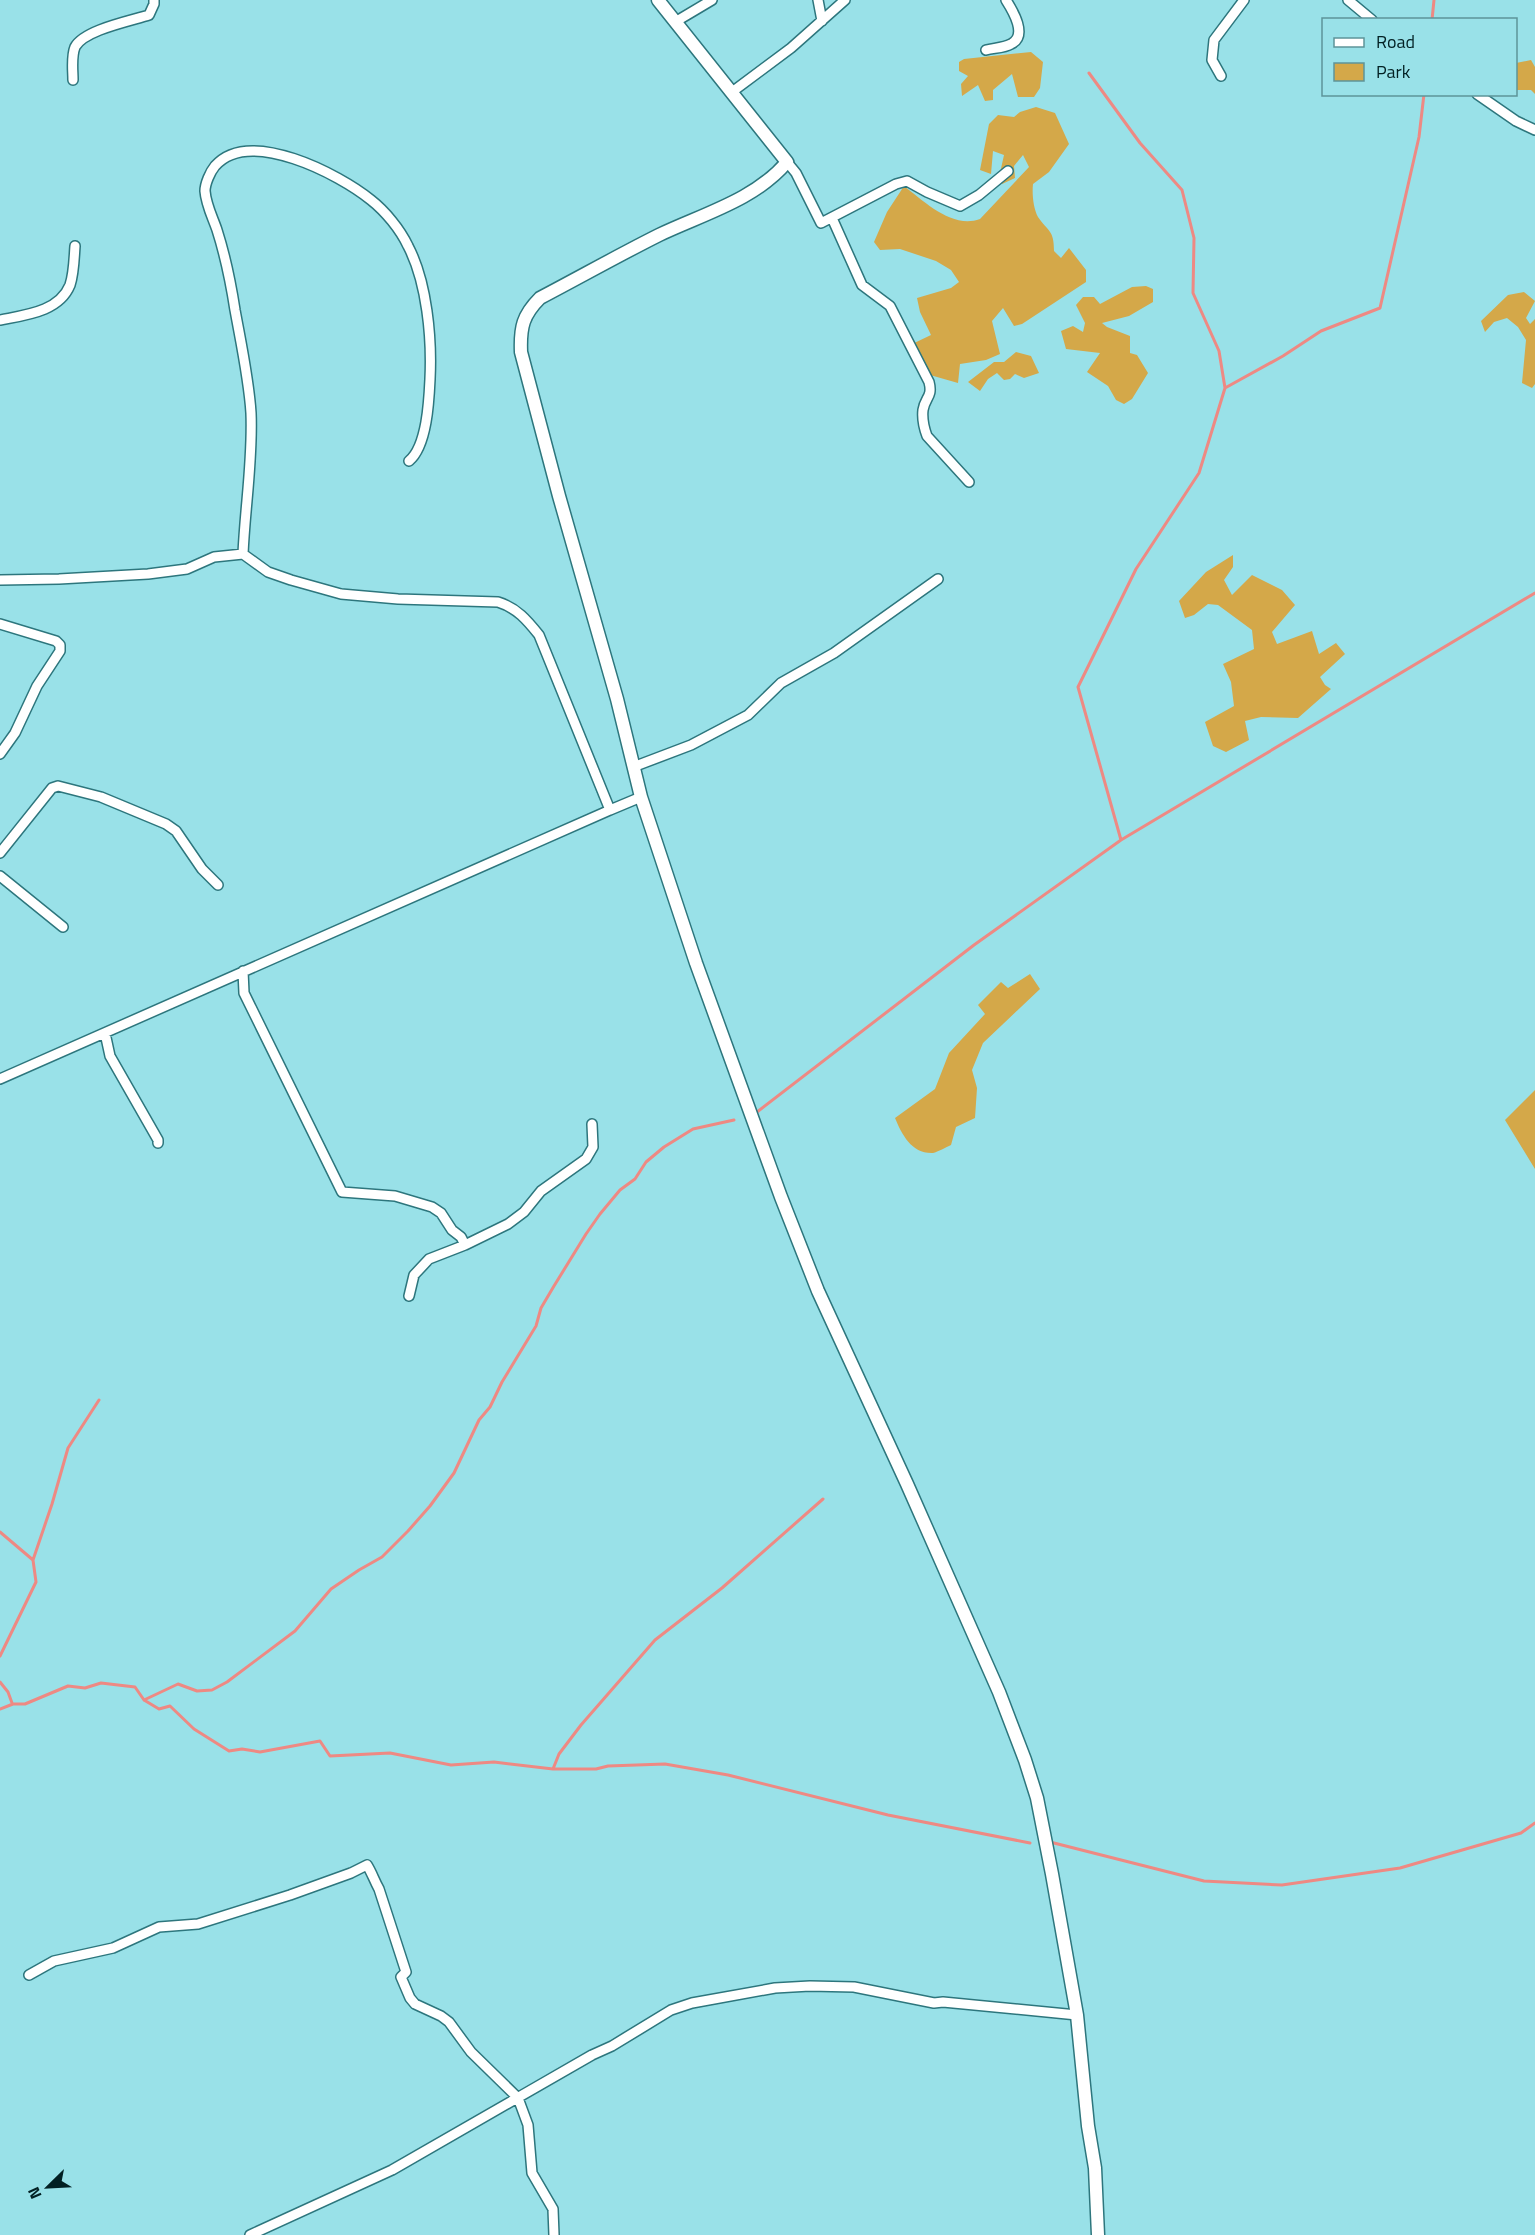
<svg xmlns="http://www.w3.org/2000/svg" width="1535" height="2235" font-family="'Titillium Web',sans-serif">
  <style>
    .green { fill: #d4a849 }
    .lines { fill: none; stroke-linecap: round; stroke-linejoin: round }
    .stream { stroke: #ee8983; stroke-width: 3 }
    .street-casing { stroke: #2d767d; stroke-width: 12 }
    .secondary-casing { stroke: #2d767d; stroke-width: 15 }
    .street { stroke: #fff; stroke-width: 9 }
    .secondary { stroke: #fff; stroke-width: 12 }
  </style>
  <rect width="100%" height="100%" fill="#99e1e8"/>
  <path class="green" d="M1031 52 1043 62 1040 88 1034 97H1018L1012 74 993 90V100L985 101 978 85 962 96 961 84 968 76 959 71V62L964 59Z
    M1531 60 1535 67V94L1531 90H1516V63Z
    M1036 107 1055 113 1069 144 1049 172 1033 184C1032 193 1033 208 1038 217 1048 232 1054 229 1054 251L1061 258 1069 248 1086 270V282L1022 324 1014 326 1003 308 992 321 1000 354 986 360 960 364 958 383 923 373 908 346 931 335 920 312 917 298 951 288 959 282 951 270 936 261 900 249 880 250 874 242 887 212 904 186C925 202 952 229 980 219L1029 167 1023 155 1014 166 1015 178 1002 184 1000 173 1004 155 993 151 991 174 980 170 989 124 998 115 1014 117 1020 112Z
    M1146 286 1153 289V302L1129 316 1102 323 1107 327 1130 336V353L1137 355 1148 373 1132 399 1124 404 1116 400 1108 386 1087 372 1100 353 1066 349 1061 331 1073 326 1083 332 1085 323 1076 305 1083 297H1094L1100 304 1132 287Z
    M1524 292 1535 301 1526 318 1530 324 1535 319V384L1532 388 1522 383 1526 340 1518 327 1507 318 1494 322 1485 332 1481 321 1508 295Z
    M1016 352 1031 356 1039 373 1024 378 1015 374 1010 379 1004 380 997 373 988 379 980 391 968 382 994 362H1004Z
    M1233 555V567L1224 580 1232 595 1252 575 1282 590 1295 605 1272 632 1277 644 1312 631 1319 654 1336 643 1345 654 1320 677 1325 685 1331 689 1298 718 1261 717 1245 721 1249 740 1226 752 1213 746 1205 722 1234 706 1231 682 1223 664 1254 649 1252 630 1218 605 1208 604 1194 615 1185 618 1179 601 1206 572Z
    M1030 974 1040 989 983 1043 972 1070 977 1088 975 1118 956 1127 951 1145C946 1147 938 1152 933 1153 912 1154 902 1135 895 1118L935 1089 949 1053 985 1014 978 1005 1001 982 1008 988Z
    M1535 1090V1169L1505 1120Z"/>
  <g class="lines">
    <path class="stream" d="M1432 20 1434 0
      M1089 73 1140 143 1182 190 1194 238 1193 293 1219 351 1225 388 1199 473 1136 569 1078 687 1121 840
      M1225 388 1283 356 1321 331 1380 308 1419 137 1424 94
      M757 1112 974 945 1121 840 1535 593
      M0 1532 33 1560 36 1582 0 1656
      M33 1560 52 1504 68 1448 99 1400
      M0 1682 8 1692 12 1703
      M144 1700 178 1684 197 1691 212 1690 227 1682 295 1631 331 1589 359 1570 382 1557 408 1531 430 1506 454 1473 479 1420 490 1407 502 1382 536 1326 541 1308 554 1286 586 1234 600 1214 620 1190 635 1179 646 1162 664 1147 693 1129 734 1120
      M0 1709 13 1704H25L68 1686 85 1688 101 1683 135 1687 144 1700 159 1709 170 1706 194 1729 229 1751 242 1749 260 1752 320 1741 330 1756 390 1753 451 1765 494 1762 553 1769H596L608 1766 665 1764 728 1775 888 1815 1030 1843
      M553 1769 559 1754 581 1725 655 1640 722 1588 823 1499
      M1050 1842 1204 1881 1282 1885 1400 1868 1521 1833 1535 1823"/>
    <defs>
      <path id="street" d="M818 0 822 21
        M1348 0 1372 20
        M675 22 712 0
        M986 50C994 48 1004 48 1011 44 1028 36 1013 11 1006 0
        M1221 76 1212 60 1214 40 1244 0
        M73 80C73 70 71 57 75 47 84 30 130 21 149 15L154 4V0
        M732 92 791 48 845 0
        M1477 94 1516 121 1535 130
        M787 162 796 173 821 223 896 184 907 181 927 192 960 206 979 195 1008 171
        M832 218 862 285 890 306 929 382C933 397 925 397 923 410 922 419 924 428 927 436L969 482
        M0 320C25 315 59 312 70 285 74 273 74 259 75 246
        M243 554C245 507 253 460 251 413 249 380 241 343 235 310 231 284 225 255 217 230 213 218 206 205 205 191 205 184 210 172 215 166 249 127 339 174 371 200 385 211 400 229 408 246 427 282 432 338 430 379 429 401 427 446 409 461
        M0 580 59 579 148 574 187 569 214 557 243 554 268 572 291 580 341 594 398 599 498 602C517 608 527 620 539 635L610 810 641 797
        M0 624 56 641 60 645V651L37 686 15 733 0 754
        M633 767 691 745 748 715 781 683 834 653 938 579
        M0 853 52 788 58 786 101 797 166 824 176 831 202 869 218 885
        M0 876 63 927
        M243 971 244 993 342 1192 395 1196 432 1207 441 1213 452 1230 461 1237 465 1245
        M105 1033 110 1056 158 1140V1143
        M0 1079 610 810
        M409 1296 414 1275 429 1259 465 1245 508 1224 524 1212 541 1191 586 1159 593 1147 592 1124
        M29 1975 54 1961 113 1948 159 1927 198 1924 290 1895 351 1873 367 1865C372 1873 374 1880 379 1889L406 1972 401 1977 410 1998 415 2004 441 2016 449 2022 471 2052 518 2098 528 2125 532 2173 553 2209 554 2235
        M250 2235 392 2170 592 2055 612 2046 671 2010 692 2003 775 1988 810 1986 854 1987 934 2003 943 2002 1077 2015"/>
      <path id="secondary" d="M658 0 787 162C755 200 703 214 659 235 619 255 580 277 540 298 523 315 520 327 521 352L559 496 617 699 641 797 696 963 781 1197 818 1291 907 1484 999 1692 1025 1760 1037 1798 1052 1874 1077 2015 1088 2126 1095 2168 1098 2235"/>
    </defs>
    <use href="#street" class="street-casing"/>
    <use href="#secondary" class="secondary-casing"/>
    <use href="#street" class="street"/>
    <use href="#secondary" class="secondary"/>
  </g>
  <rect x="1322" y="18" width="195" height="78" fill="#99e1e8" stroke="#5d9499" stroke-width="1.5"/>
  <rect x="1334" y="38" width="30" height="9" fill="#ffffff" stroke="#5d9499" stroke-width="1.5"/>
  <text x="1376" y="48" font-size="18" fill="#022023">Road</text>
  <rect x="1334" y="63" width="30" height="18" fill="#d4a849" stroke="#5d9499" stroke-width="1.5"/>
  <text x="1376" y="78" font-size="18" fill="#022023">Park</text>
  <g transform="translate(48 2187) rotate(246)" stroke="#99e1e8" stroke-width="4.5" paint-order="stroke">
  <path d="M0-4.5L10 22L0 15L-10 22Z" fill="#022023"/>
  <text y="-9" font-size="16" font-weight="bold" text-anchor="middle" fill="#022023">N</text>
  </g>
</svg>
